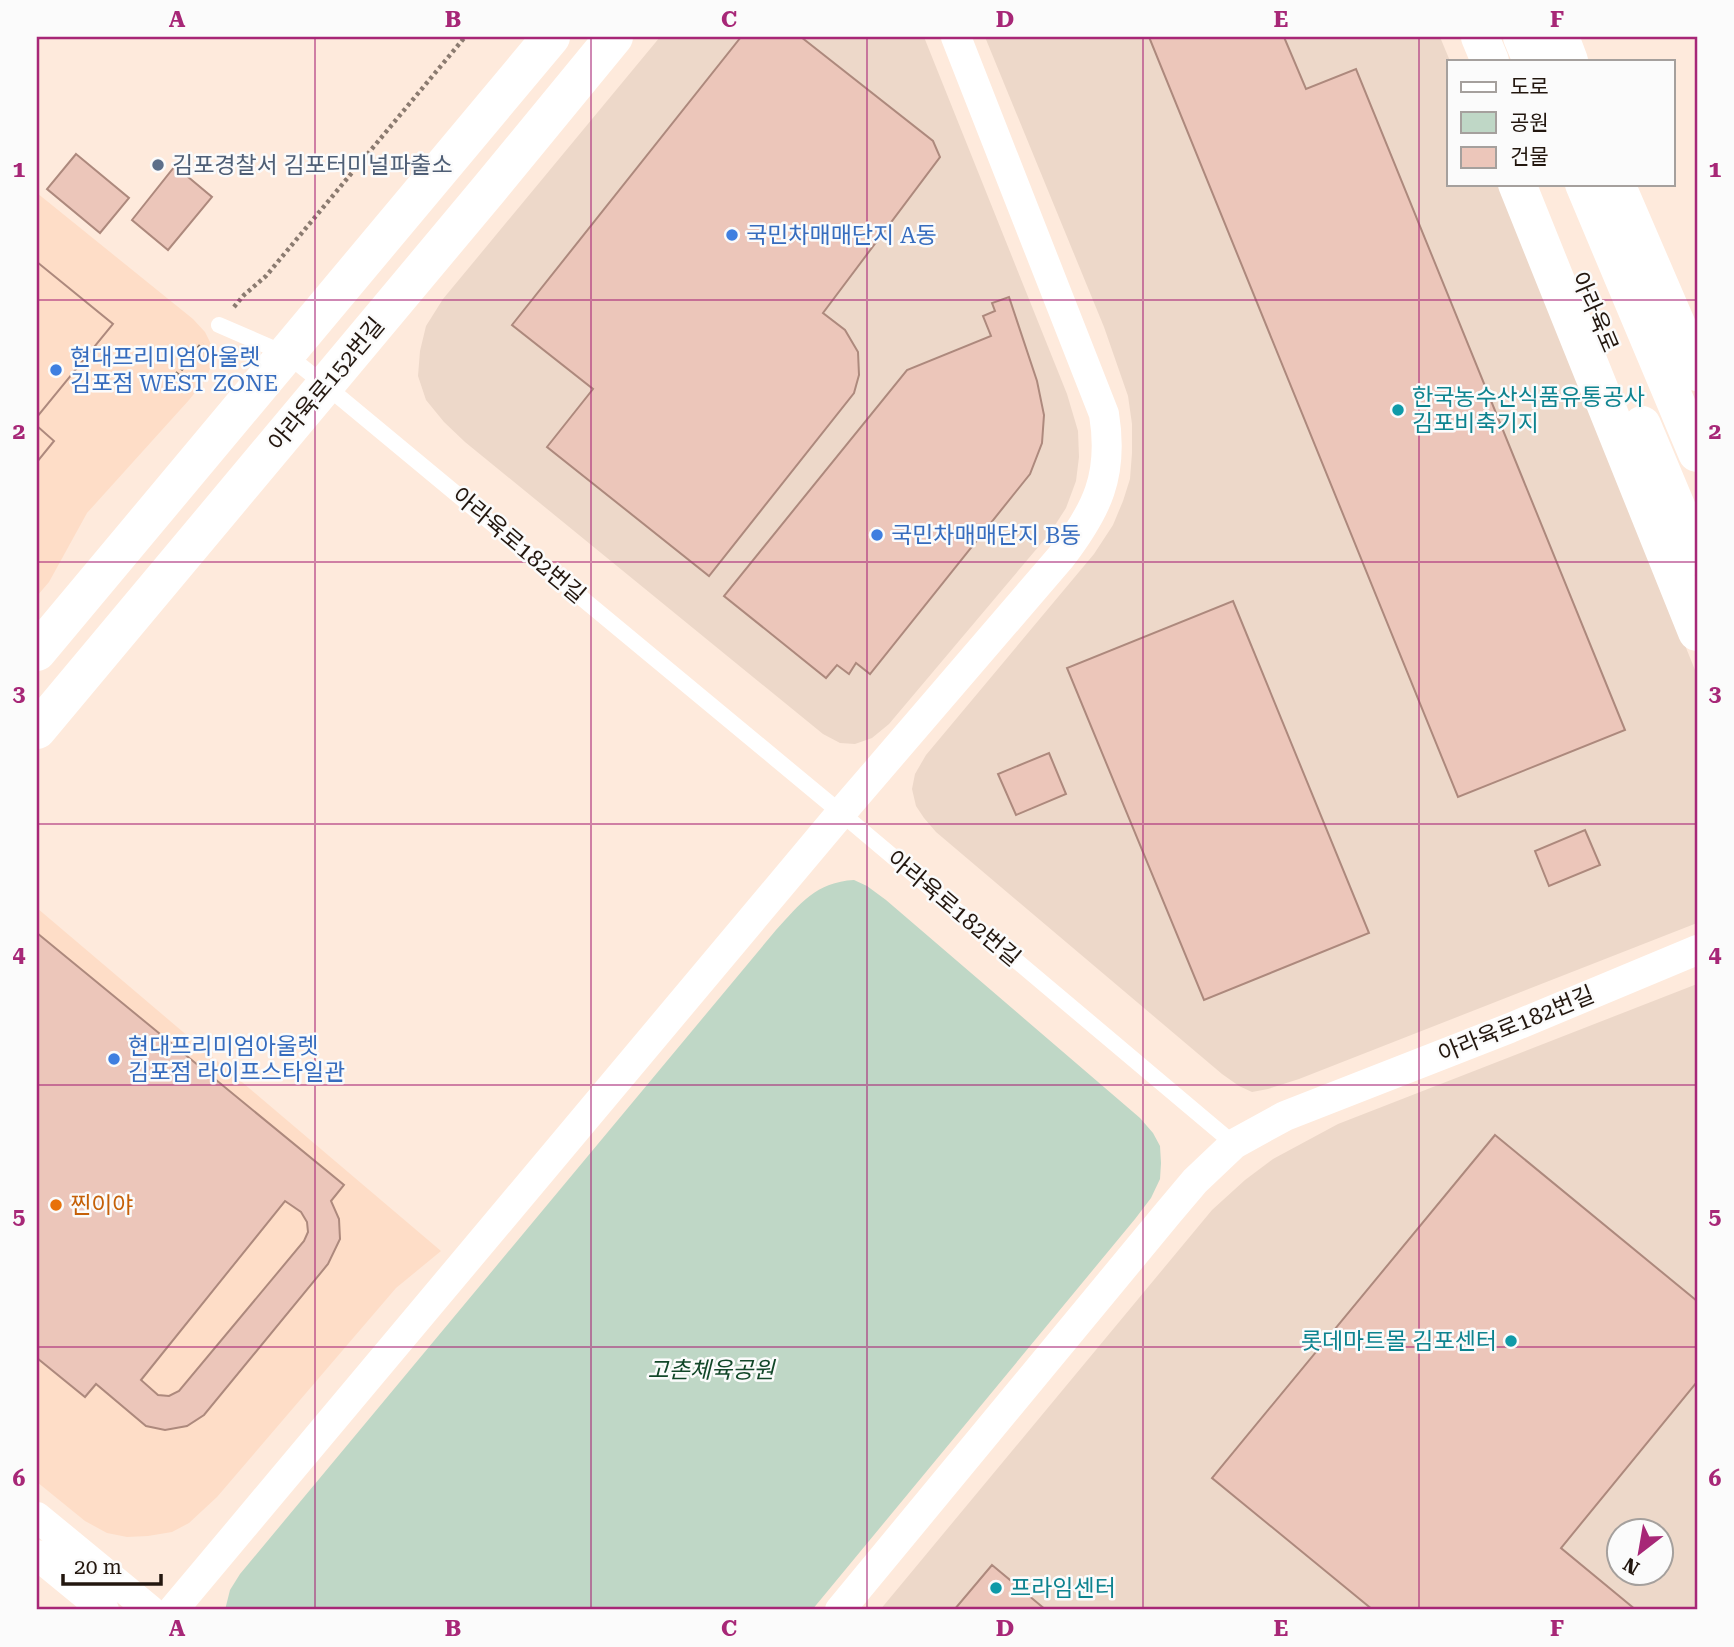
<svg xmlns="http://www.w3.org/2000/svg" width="1734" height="1647" font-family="'Roboto Serif','Noto Sans KR',serif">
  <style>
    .built { fill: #feddc7 }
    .industrial { fill: #edd8c9; fill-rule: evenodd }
    .green { fill: #bfd7c6 }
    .building { fill: #ecc6ba; stroke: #ad897d; stroke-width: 2; fill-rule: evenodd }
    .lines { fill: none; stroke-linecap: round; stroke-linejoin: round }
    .path { stroke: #8b7b70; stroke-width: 4.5; stroke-dasharray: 3.5 3.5; stroke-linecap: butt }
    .service { stroke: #fff; stroke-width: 16 }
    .minor { stroke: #fff; stroke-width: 30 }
    .tertiary { stroke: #fff; stroke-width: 38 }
    .grid { fill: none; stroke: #a72777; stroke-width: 2; stroke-opacity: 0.55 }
    .service-dot { fill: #5c6f8a; stroke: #fbfbfb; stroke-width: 2.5 }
    .shop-dot { fill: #3f7fe0; stroke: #fbfbfb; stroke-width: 2.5 }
    .culture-dot { fill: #0f9aa8; stroke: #fbfbfb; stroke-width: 2.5 }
    .food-dot { fill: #e8710a; stroke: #fbfbfb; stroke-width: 2.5 }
    .labels { text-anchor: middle; stroke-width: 5; stroke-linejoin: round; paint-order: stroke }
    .service-label { font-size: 23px; fill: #4e5e75; stroke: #fbfbfb; text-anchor: start }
    .shop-label { font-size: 23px; fill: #366cbe; stroke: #fbfbfb; text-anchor: start }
    .street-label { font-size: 23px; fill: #23170f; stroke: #fbfbfb }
    .culture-label { font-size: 23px; fill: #0d838f; stroke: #fbfbfb; text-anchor: start }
    .food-label { font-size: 23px; fill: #c56008; stroke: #fbfbfb; text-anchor: start }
    .park-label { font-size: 23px; font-style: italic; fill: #124729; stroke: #fbfbfb }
    .neatline { fill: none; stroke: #a72777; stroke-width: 2.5 }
    .grid-label { font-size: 23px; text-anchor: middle; font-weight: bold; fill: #a72777 }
  </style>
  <rect width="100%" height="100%" fill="#feeadc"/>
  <path class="built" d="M37 193 193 319 205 332 212 346 213 361 206 379 189 400 87 513 49 582 37 596Z
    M37 908 441 1251 396 1288 217 1497 189 1523 172 1532 148 1536 127 1537 107 1533 85 1521 37 1482Z"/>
  <path class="industrial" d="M660 37H924L1067 394 1078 431 1079 457 1076 481 1066 508 1050 533 889 724 872 738 855 744 840 743 823 734 465 442 444 422 426 400 418 376 420 351 426 326 443 299Z
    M985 37H1440L1450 61 1449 184H1499L1697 675V923L1299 1079 1268 1089 1252 1092 1239 1086 1222 1074 936 832 924 818 916 806 912 789 915 774 926 755 1094 554 1113 525 1123 501 1130 479 1132 453V424L1128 396 1104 327Z
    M1697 984V1610H880L1212 1210 1245 1180 1273 1159 1338 1124ZM1618 1532H1660V1574H1618Z"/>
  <path class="green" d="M854 880 867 886 886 900 1140 1118 1153 1133 1160 1146 1161 1163 1160 1179 1151 1198 1135 1219 812 1610H225L230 1590 240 1574 776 930C800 904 816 882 854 880Z"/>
  <path class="building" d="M741 37H801L933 141 940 157 823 313 845 330 858 352 859 375 854 393 709 576 547 447 593 389 512 325Z
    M1149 37H1284L1306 89 1356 69 1625 730 1458 797Z
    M76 154 129 198 100 233 47 189Z
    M175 166 212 197 168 250 132 220Z
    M37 262 113 324 37 417Z
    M37 262 113 324 37 417Z
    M1009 297 1037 381 1044 415 1042 443 1030 474 870 674 856 663 849 674 837 665 826 678 724 596 907 370 991 336 983 316 995 311 992 303Z
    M37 426 54 441 37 462Z
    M37 426 54 441 37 462Z
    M1233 601 1369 933 1204 1000 1067 668Z
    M1049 753 1066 794 1016 815 998 774Z
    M1585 830 1600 865 1549 886 1535 851Z
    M37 933 344 1185 331 1201 339 1219 340 1239 328 1264 204 1415 187 1426 165 1430 146 1426 96 1384 85 1397 37 1358ZM285 1201 301 1212 307 1222 308 1232 304 1241 179 1391 169 1396 158 1395 141 1380Z
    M1495 1135 1697 1301V1382L1561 1548 1636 1610H1373L1212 1478Z
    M992 1565 1046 1610H954Z"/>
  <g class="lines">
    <path class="path" d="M234 307 244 295 266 276 465 37
      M167 386 203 343"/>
    <path class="service" d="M219 325 286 354 325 385 841 813 1234 1144"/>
    <path class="minor" d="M37 1517 150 1610
      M37 1555 104 1610
      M173 1610 841 813 1061 557C1097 510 1114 475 1104 414L956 37
      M840 1610 1168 1213 1195 1181 1234 1144 1285 1116 1510 1028 1697 950"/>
    <path class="tertiary" d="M1480 37 1490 61
      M1522 37 1532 61
      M1560 37 1569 61
      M1517 184 1697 632
      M1584 184 1697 453
      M1616 184 1697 372
      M1642 425 1697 556
      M37 652 551 37
      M37 730 490 188 614 37"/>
  </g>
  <path class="grid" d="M315 37V1610M591 37V1610M867 37V1610M1143 37V1610M1419 37V1610M37 300H1697M37 562H1697M37 824H1697M37 1085H1697M37 1347H1697"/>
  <circle class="service-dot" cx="158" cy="165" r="7"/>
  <g class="shop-dot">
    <circle cx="732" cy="235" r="7"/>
    <circle cx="56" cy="370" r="7"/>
    <circle cx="877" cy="535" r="7"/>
    <circle cx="114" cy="1059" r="7"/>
  </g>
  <g class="culture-dot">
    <circle cx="1398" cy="410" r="7"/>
    <circle cx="1511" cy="1341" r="7"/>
    <circle cx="996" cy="1588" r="7"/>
  </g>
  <circle class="food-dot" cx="56" cy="1205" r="7"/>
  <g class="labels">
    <g class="service-label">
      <text x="172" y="173">김포경찰서 김포터미널파출소</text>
    </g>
    <g class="shop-label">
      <text x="746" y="243">국민차매매단지 A동</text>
      <text x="70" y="365">현대프리미엄아울렛<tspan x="70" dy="26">김포점 WEST ZONE</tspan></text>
      <text x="891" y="543">국민차매매단지 B동</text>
      <text x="128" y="1054">현대프리미엄아울렛<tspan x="128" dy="26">김포점 라이프스타일관</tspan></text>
    </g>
    <g class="street-label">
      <text transform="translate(1595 312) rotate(67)" y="8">아라육로</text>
      <text transform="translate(326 384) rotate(-50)" y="8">아라육로152번길</text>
      <text transform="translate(519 545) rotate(40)" y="8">아라육로182번길</text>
      <text transform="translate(954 908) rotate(40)" y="8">아라육로182번길</text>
      <text transform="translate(1516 1024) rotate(-22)" y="8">아라육로182번길</text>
    </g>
    <g class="culture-label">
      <text x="1412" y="405">한국농수산식품유통공사<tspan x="1412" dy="26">김포비축기지</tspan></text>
      <text x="1497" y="1349" text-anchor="end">롯데마트몰 김포센터</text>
      <text x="1010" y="1596">프라임센터</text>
    </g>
    <g class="food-label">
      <text x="70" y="1213">찐이야</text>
    </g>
    <g class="park-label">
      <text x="711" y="1378">고촌체육공원</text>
    </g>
  </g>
  <rect width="1734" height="1647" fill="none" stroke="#fbfbfb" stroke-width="77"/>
  <rect x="1447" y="60" width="228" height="126" fill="#fbfbfb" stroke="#a5a09d" stroke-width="2"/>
  <rect x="1461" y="82" width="35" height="10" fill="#ffffff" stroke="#a5a09d" stroke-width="2"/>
  <text x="1510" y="94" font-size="21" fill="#23170f">도로</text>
  <rect x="1461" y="112" width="35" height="21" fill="#bfd7c6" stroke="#a5a09d" stroke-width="2"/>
  <text x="1510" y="130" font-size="21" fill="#23170f">공원</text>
  <rect x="1461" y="147" width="35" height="21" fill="#ecc6ba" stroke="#a5a09d" stroke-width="2"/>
  <text x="1510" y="164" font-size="21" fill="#23170f">건물</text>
  <g transform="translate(1640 1552) rotate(211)"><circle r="33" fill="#fbfbfb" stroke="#a5a09d" stroke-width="2"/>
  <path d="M0-5L12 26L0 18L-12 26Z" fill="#a72777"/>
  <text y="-10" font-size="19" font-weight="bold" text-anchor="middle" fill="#23170f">N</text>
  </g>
  <path d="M63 1574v10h98v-10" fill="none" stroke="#23170f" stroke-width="3.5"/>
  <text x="74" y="1574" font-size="21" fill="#23170f" stroke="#fbfbfb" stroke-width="5" paint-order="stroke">20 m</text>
  <rect x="38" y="38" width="1658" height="1570" class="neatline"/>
  <g class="grid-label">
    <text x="177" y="27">A</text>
    <text x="453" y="27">B</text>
    <text x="729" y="27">C</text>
    <text x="1005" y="27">D</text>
    <text x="1281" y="27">E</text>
    <text x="1557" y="27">F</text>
    <text x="19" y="177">1</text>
    <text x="1715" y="177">1</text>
    <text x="19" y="439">2</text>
    <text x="1715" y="439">2</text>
    <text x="19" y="701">3</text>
    <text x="1715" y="701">3</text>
    <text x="19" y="962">4</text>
    <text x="1715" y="962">4</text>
    <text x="19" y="1224">5</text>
    <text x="1715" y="1224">5</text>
    <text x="19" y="1486">6</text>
    <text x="1715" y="1486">6</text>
    <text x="177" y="1636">A</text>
    <text x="453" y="1636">B</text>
    <text x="729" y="1636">C</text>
    <text x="1005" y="1636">D</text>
    <text x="1281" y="1636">E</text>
    <text x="1557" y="1636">F</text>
  </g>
</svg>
